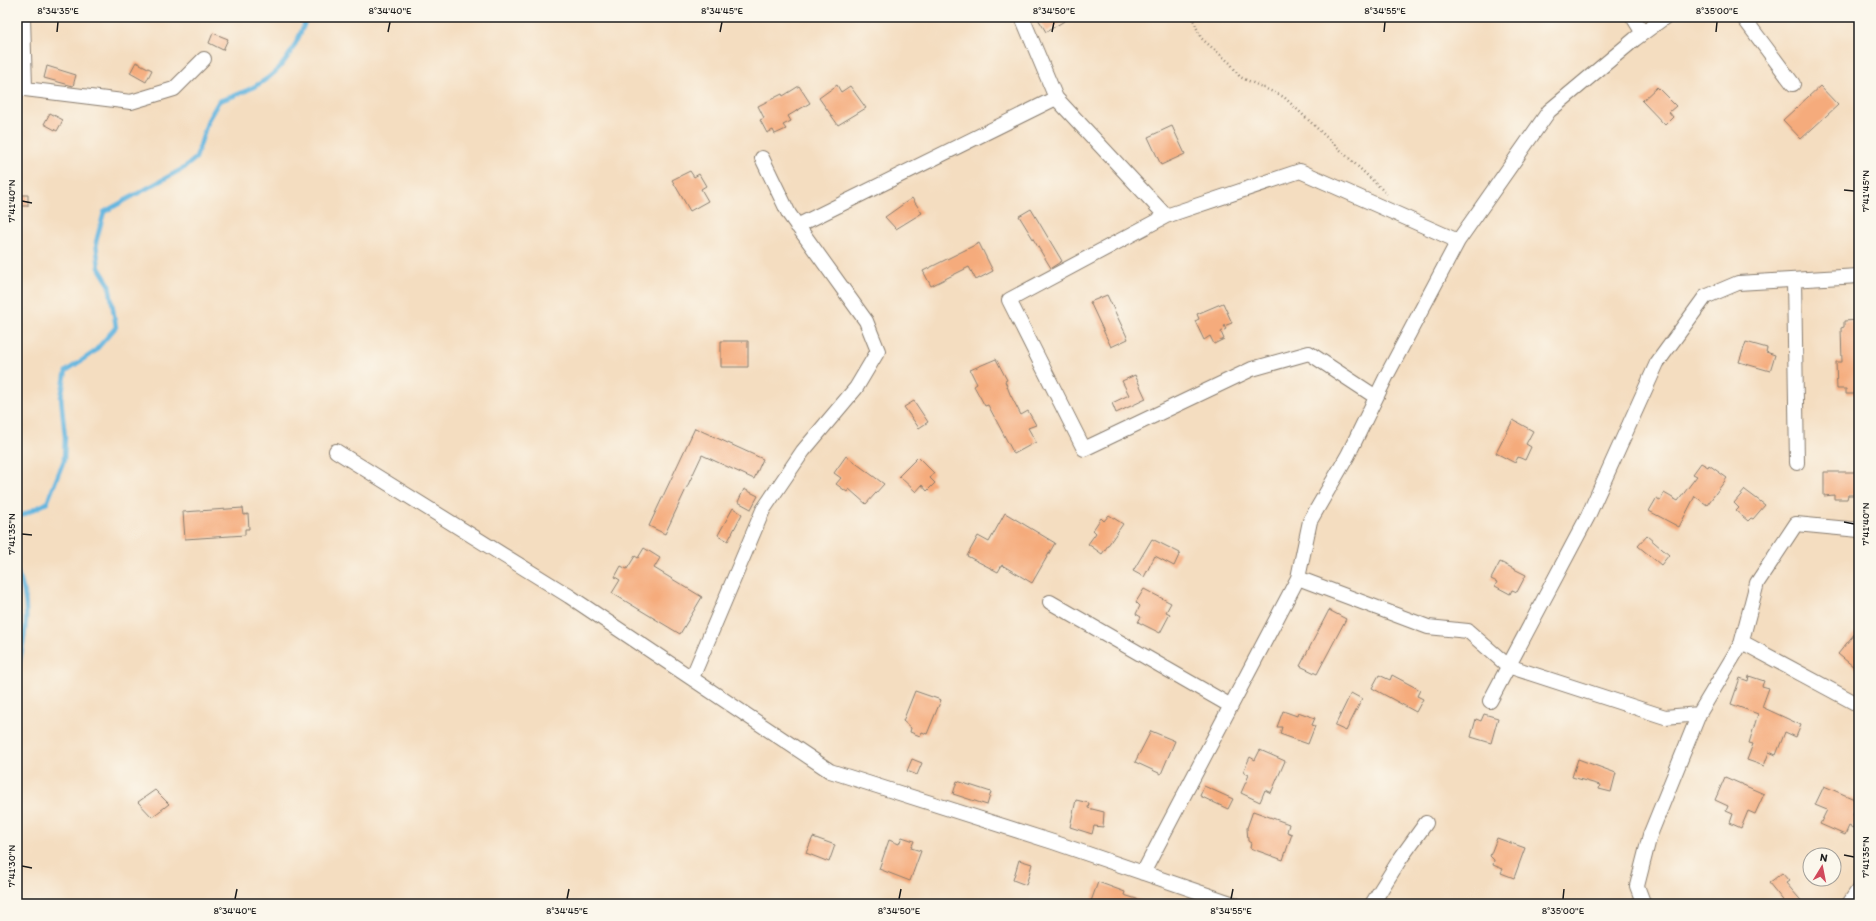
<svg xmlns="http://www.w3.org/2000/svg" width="1876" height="921" font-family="Itim,sans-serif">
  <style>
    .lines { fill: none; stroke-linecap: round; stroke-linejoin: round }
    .stream { stroke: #64b5df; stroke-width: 4.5 }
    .building { fill: #f5ab7c }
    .street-casing { stroke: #887c6e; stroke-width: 16 }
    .path { stroke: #887c6e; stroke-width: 2.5; stroke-dasharray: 1 3; stroke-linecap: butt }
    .street { stroke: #fff; stroke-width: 14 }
    .ticks { fill: none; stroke: #1c1c1c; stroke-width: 1.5 }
    .neatline { fill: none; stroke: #1c1c1c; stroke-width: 1.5 }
    .ticks-label { font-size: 10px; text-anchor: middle; fill: #1c1c1c }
  </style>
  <rect width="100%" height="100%" fill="#fbf7ec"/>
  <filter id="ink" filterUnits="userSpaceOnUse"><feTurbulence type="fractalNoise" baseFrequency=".025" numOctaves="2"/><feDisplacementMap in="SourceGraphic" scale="8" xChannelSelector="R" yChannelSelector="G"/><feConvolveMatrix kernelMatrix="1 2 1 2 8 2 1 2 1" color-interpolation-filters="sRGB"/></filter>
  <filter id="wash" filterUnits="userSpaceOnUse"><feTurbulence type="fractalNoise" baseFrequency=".012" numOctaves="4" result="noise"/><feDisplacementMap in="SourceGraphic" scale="16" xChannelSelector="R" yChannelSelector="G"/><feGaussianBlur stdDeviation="0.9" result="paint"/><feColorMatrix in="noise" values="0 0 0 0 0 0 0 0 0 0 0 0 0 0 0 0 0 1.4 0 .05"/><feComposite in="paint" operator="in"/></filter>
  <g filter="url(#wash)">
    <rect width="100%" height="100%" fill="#f4ddc0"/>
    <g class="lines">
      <path class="stream" d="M17 518 47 503 64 460 65 437 61 397 66 371 94 352 116 327 109 284 99 268 96 242 104 212 184 168 196 158 208 120 219 101C270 85 289 67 307 17
        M17 571C33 605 25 638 17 673
        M17 903 18 904"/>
    </g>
    <g id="blocks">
      <path class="building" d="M1037 17H1071L1046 32Z
        M213 33 228 39 223 50 209 43Z
        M136 62 152 70 146 82 130 73Z
        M47 66 76 75 73 86 44 78Z
        M837 85 841 92 850 86 866 108 838 125 819 98Z
        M799 86 810 103 788 116 791 121 783 125 786 129 775 134 773 130 767 133 760 120 764 118 758 106 782 94 783 96Z
        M1820 86 1838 105 1801 139 1783 120Z
        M1657 87 1676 106 1669 112 1673 117 1665 125 1642 101Z
        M50 113 63 120 57 131 44 124Z
        M1172 126 1185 154 1161 165 1148 137Z
        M690 171 694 177 699 174 706 186 701 189 708 201 690 211 672 180Z
        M17 195H28V206H17Z
        M912 198 922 213 896 229 885 217Z
        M1031 209 1062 261 1051 268 1019 216Z
        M979 243 993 271 976 280 969 267 931 286 923 271Z
        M1107 295 1128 339 1111 347 1090 302Z
        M1223 303 1232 323 1224 326 1226 329 1221 332 1224 339 1214 344 1210 336 1204 340 1195 321 1199 319 1197 314Z
        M1859 320V394H1846V389H1837L1836 362H1842L1841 328 1844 327V321Z
        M721 341H748V367H721Z
        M1746 342 1767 348 1766 352 1775 355 1770 371 1739 362Z
        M996 359 1007 380 1005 381 1010 394 1021 415 1028 411 1036 425 1028 428 1036 442 1014 454 988 405 985 406 974 386 977 384 970 370Z
        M1135 375 1146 399 1116 413 1112 403 1129 395 1122 381Z
        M914 401 928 422 919 428 904 407Z
        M1513 420 1533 431 1526 444 1531 447 1525 460 1518 457 1515 463 1496 453Z
        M695 428 763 459 754 479 702 455 665 534 649 526Z
        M846 456 884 484 866 504 849 489 847 492 836 484 841 478 834 473Z
        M918 457 934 473 930 478 935 483 927 491 922 485 916 492 899 476Z
        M1701 463 1708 467 1709 465 1727 478 1707 505 1695 496 1679 527 1649 511 1656 499 1660 501 1664 493 1678 501 1697 476 1693 474Z
        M1824 472H1858V495H1848L1847 499H1834V495L1824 496Z
        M744 489 758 496 751 509 738 502Z
        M1745 490 1765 505 1753 519 1751 518 1748 521 1736 511 1739 508 1734 503Z
        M243 508 244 515 248 514 249 529H245V535L185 539 183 512Z
        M733 508 742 514 728 541 718 535Z
        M1005 513 1055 543 1032 583 1002 565 998 572 967 556 978 536 989 542Z
        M1109 515 1123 524 1102 554 1088 544 1096 533 1093 530 1101 518 1104 521Z
        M1647 536 1669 555 1661 565 1638 546Z
        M1152 539 1180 553 1174 566 1155 556 1144 577 1133 571Z
        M644 548 660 558 654 568 702 597 680 634 612 593 620 580 615 577 621 566 627 569 635 556 638 558Z
        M1500 562 1526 575 1517 592 1512 590 1510 594 1495 586 1497 582 1491 579Z
        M1144 589 1171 603 1166 612 1170 614 1160 633 1138 622 1141 617 1136 614 1140 606 1136 602Z
        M1329 610 1346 619 1317 674 1300 666Z
        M1859 628V671L1838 654Z
        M1379 675 1390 680 1392 675 1420 690 1417 696 1423 699 1416 712 1372 688Z
        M1749 676 1764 681 1762 686 1769 688 1762 707 1801 725 1796 737 1785 732 1776 755 1769 752 1764 766 1747 760 1753 744 1749 743 1758 714 1731 704 1740 678 1748 681Z
        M915 691 941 700 927 734 922 732 920 736 910 732 911 728 903 721Z
        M1351 693 1362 699 1346 731 1335 726Z
        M1283 711 1297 716 1298 712 1315 718 1312 725 1315 726 1308 744 1280 734 1282 727H1277Z
        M1484 714 1498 718 1491 743 1471 737 1476 719 1481 721Z
        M1151 731 1175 741 1161 774 1135 762Z
        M1260 750 1285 761 1271 793 1265 790 1260 802 1241 793 1249 775 1243 772 1250 757 1255 760Z
        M912 759 922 763 917 775 907 771Z
        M1578 759 1616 773 1611 792 1599 789 1600 785 1572 777Z
        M1725 777 1764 794 1755 814 1748 811 1741 828 1730 823 1733 814 1726 811 1728 806 1715 800Z
        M957 781 991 792 987 805 953 794Z
        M1204 786 1233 799 1228 809 1200 796Z
        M1824 786 1859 801 1853 815 1857 817 1853 828 1849 826 1845 835 1820 824 1827 810 1815 805Z
        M155 790 169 804 152 817 138 802Z
        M1076 800 1089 803 1088 808 1104 812 1103 827 1094 826 1092 834 1070 827Z
        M1253 811 1289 824 1287 832 1292 834 1283 860 1250 848 1251 843 1248 841 1247 828Z
        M813 837 835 845 829 862 806 853Z
        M902 837 914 841 911 848 921 851 910 881 879 869 889 840 899 844Z
        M1497 838 1525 848 1514 878 1501 873 1503 869 1493 865 1494 860 1490 856Z
        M1019 860 1032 864 1026 885 1013 880Z
        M1782 873 1789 881 1786 883 1804 904H1786L1769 883Z
        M1098 882 1125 892 1124 895 1146 902 1145 904H1090Z"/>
    </g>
  </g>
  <g filter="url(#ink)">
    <use href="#blocks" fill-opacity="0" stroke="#887c6e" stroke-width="1"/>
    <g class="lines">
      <defs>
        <path id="street" d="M23 17 25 89 131 102 174 89 204 59
          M1022 17 1056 98 1166 216
          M1633 17 1643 33
          M1743 17 1793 84
          M797 226 1056 98
          M1794 280 1797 463
          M1376 397 1309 353 1252 369 1084 449 1009 300 1166 216 1300 171 1458 241
          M336 451 569 596 830 771 1053 842 1234 904
          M1298 578 1428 627 1468 631 1508 666 1665 717 1699 714
          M1050 602 1231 706
          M1741 644 1757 583 1796 524 1859 530
          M692 678 763 510 803 451 856 388 878 351 866 321 789 214 762 158
          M1490 701 1588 516 1657 363 1705 297 1738 283 1859 276
          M1143 873 1298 578 1310 521 1348 455 1388 373 1458 241 1549 111 1635 39 1665 17
          M1643 902 1637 886 1650 835 1699 714 1742 642 1859 705
          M1372 904 1400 859 1426 823
          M1849 904 1859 889"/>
      </defs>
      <use href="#street" class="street-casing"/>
      <path class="path" d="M1192 17 1201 38 1230 63 1240 77 1284 97 1387 194"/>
      <use href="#street" class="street"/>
    </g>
  </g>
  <path class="ticks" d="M57 32 58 22M388 32 390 22M720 32 722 22M1052 32 1054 22M1384 32 1385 22M1716 32 1717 22M1844 190 1854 191M22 201 32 203M1844 522 1854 524M22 534 32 535M1844 855 1854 857M22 866 32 868M235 899 237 889M567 899 569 889M899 899 901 889M1231 899 1233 889M1563 899 1564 889"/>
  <rect width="1876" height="921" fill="none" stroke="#fbf7ec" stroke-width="44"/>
  <g transform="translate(1822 867) rotate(10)"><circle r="19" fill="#fbf7ec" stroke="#a29f99"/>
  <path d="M0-3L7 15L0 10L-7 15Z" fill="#d1495b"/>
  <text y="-6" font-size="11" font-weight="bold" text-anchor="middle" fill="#1c1c1c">N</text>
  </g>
  <rect x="22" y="22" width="1832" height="877" class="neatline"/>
  <g class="ticks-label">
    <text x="58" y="14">8°34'35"E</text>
    <text x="390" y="14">8°34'40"E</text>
    <text x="722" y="14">8°34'45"E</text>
    <text x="1054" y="14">8°34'50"E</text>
    <text x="1385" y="14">8°34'55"E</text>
    <text x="1717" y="14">8°35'00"E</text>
    <text transform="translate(1865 191) rotate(-90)" y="4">7°41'45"N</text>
    <text transform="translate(11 201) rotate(-90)" y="4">7°41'40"N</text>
    <text transform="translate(1865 524) rotate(-90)" y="4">7°41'40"N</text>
    <text transform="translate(11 534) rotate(-90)" y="4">7°41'35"N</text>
    <text transform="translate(1865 857) rotate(-90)" y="4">7°41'35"N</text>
    <text transform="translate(11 866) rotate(-90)" y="4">7°41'30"N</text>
    <text x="235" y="914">8°34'40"E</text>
    <text x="567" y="914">8°34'45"E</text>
    <text x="899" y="914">8°34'50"E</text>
    <text x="1231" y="914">8°34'55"E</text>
    <text x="1563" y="914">8°35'00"E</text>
  </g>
</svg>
